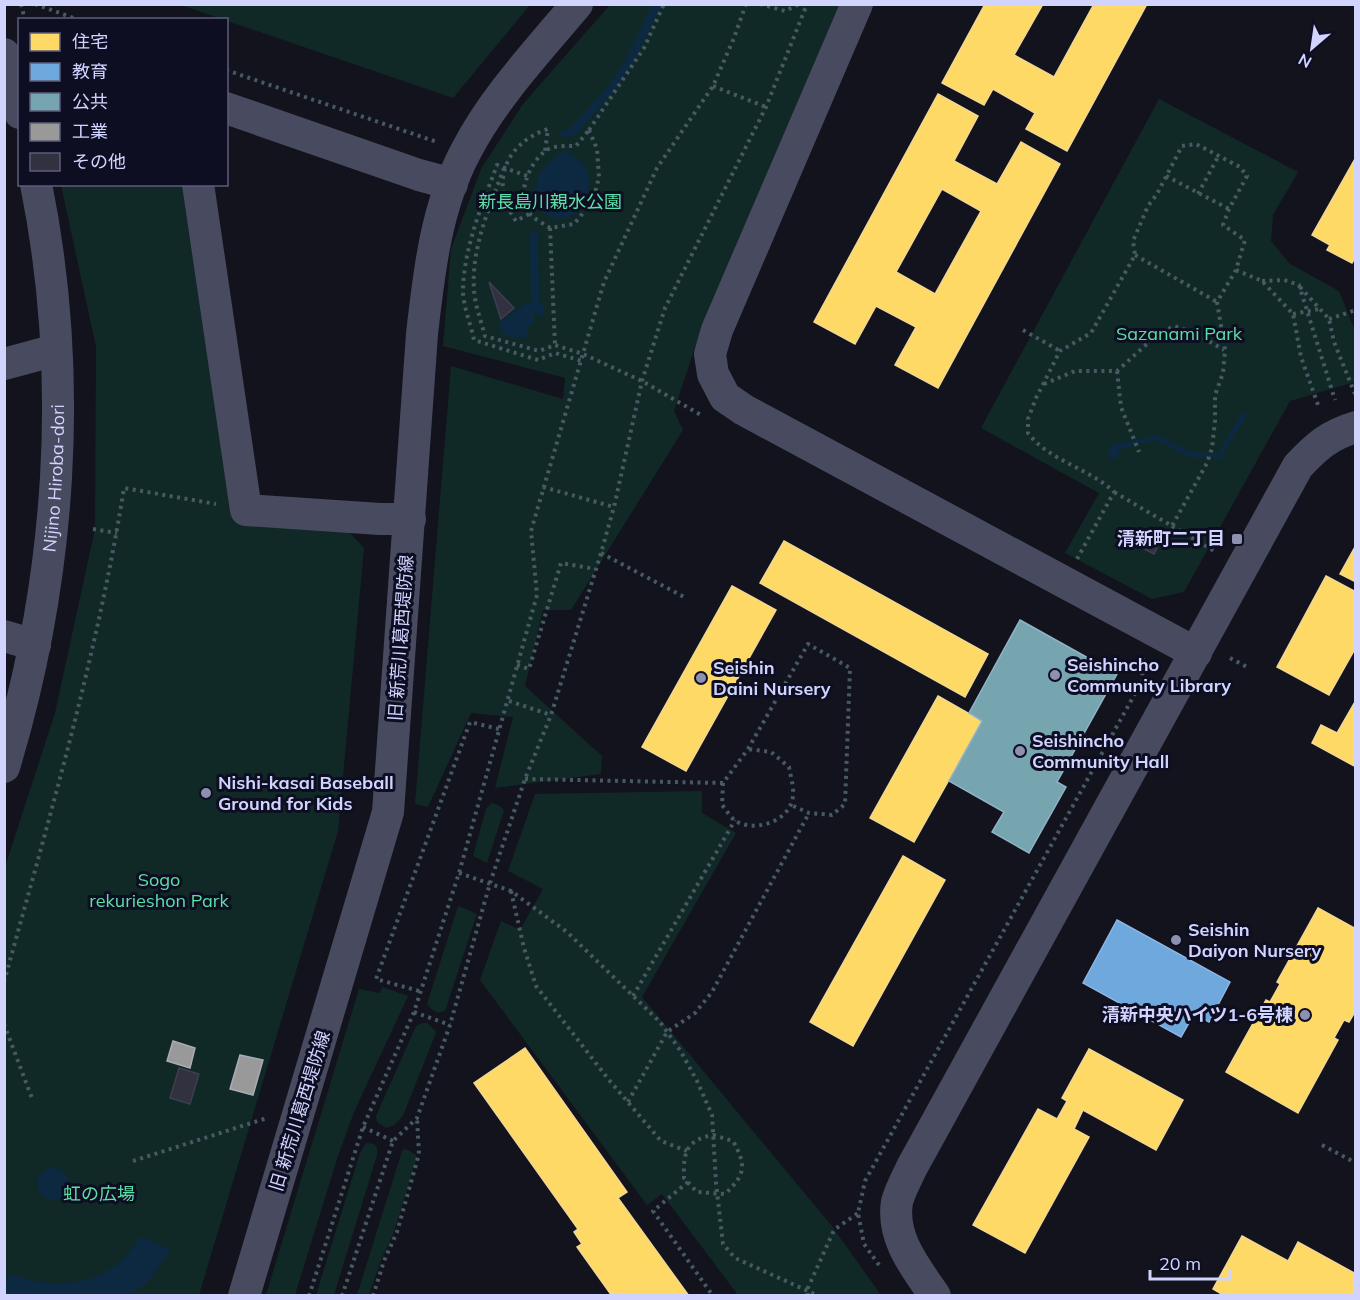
<svg xmlns="http://www.w3.org/2000/svg" width="1360" height="1300" font-family="Mulish,'Noto Sans JP',sans-serif">
  <style>
    .green { fill: #112926 }
    .water { fill: #0c2941 }
    .homes { fill: #ffd966; stroke: #f1d894; stroke-width: 1.5; fill-rule: evenodd }
    .schools { fill: #6fa8dc; stroke: #8cb5e6; stroke-width: 1.5 }
    .public { fill: #76a5af; stroke: #91b3c7; stroke-width: 1.5 }
    .industry { fill: #999; stroke: #aaabb8; stroke-width: 1.5 }
    .lines { fill: none; stroke-linecap: round; stroke-linejoin: round }
    .stream { stroke: #0c2941; stroke-width: 8 }
    .building { fill: #313140; stroke: #3d3e53; stroke-width: 1.5 }
    .path { stroke: #475962; stroke-width: 4; stroke-dasharray: 3 4.5; stroke-linecap: butt }
    .minor { stroke: #484b5f; stroke-width: 32 }
    .poi-dot { fill: #8e90b0; stroke: #0e0e23; stroke-width: 2 }
    .labels { text-anchor: middle; stroke-width: 6; stroke-linejoin: round; paint-order: stroke }
    .park-label { font-size: 18px; fill: #5be0a5; stroke: #0e0e23 }
    .street-label { font-size: 18px; fill: #d0d4ff; stroke: #0e0e23 }
    .poi-label { font-size: 18px; font-weight: bold; fill: #d0d4ff; stroke: #0e0e23; text-anchor: start }
  </style>
  <rect width="100%" height="100%" fill="#13131e"/>
  <path class="green" d="M181 5H530L453 98Z
    M610 5H841L831 31 695 347 674 411 683 430 571 610H543L525 686 602 756 601 774 495 788 513 717 471 713 428 807 415 804 451 366 563 399 565 378 443 346 451 249 481 169 523 104Z
    M1159 99 1298 172 1273 215 1271 241 1290 264 1339 291 1355 331V382L1290 401 1184 592 1152 599 1065 553 1099 493 981 428Z
    M61 185H195L238 518 349 532 364 548 338 831 199 1295 5 1296V867L55 713 95 529 96 347Z
    M702 791V813L736 833 642 997 831 1225 881 1295H738L662 1194 647 1205 480 980 501 921 520 930 543 889 508 871 535 794Z
    M491 803 498 805 504 810 487 863 473 856 486 809Z
    M458 906 477 914 445 1011C436 1015 432 1010 427 1004Z
    M382 987 408 996 354 1112 337 1159 295 1295H266L359 989 380 993Z
    M422 1023H427L436 1031 435 1035 403 1116 394 1125 386 1128 377 1122 376 1116 416 1026Z
    M366 1143 374 1144 377 1148V1155L334 1295H316L360 1153Z
    M404 1149 408 1150 416 1155V1160L393 1235 381 1260 369 1295H357L402 1151Z"/>
  <path class="water" d="M564 151C586 161 596 176 585 199 582 206 577 215 570 217 549 225 534 206 536 187 538 170 551 159 564 151Z
    M527 303H544L543 315 534 314V325H528L527 337C515 341 503 337 498 324Z
    M1242 412 1247 415 1220 459 1189 457 1155 440 1121 449 1115 460 1107 455 1114 442 1118 444 1157 435 1191 452 1218 454Z
    M37 1184a16 16 0 1 1 32 0a16 16 0 1 1-32 0Z
    M140 1236 171 1250 148 1282 130 1295H5V1283L9 1274C61 1291 111 1287 140 1236Z"/>
  <path class="homes" d="M985 4H1043L1014 55 1054 77 1094 4H1147L1067 151 1026 129 1035 113 993 89 984 105 942 83Z
    M938 94 978 116 954 161 997 184 1021 142 1060 164 938 388 895 365 916 327 876 306 855 344 814 322ZM942 189 981 211 935 294 896 272Z
    M1356 157V256L1352 263 1327 250 1330 245 1312 235Z
    M784 541 988 654 965 697 760 583Z
    M1356 545V582L1340 574Z
    M1326 576 1356 592V647L1329 695 1277 667Z
    M732 586 776 610 686 771 642 747Z
    M938 696 982 721 914 842 870 818Z
    M1356 700V767L1312 743 1321 725 1337 733Z
    M903 856 945 880 853 1046 810 1022Z
    M1318 908 1356 929V1010L1349 1022 1344 1020 1334 1038 1338 1040 1298 1113 1226 1072 1266 1000 1270 1002 1280 984 1277 982Z
    M525 1048 627 1192 618 1198 689 1296H612L577 1247 582 1244 574 1232 578 1229 474 1083Z
    M1089 1049 1183 1100 1156 1150 1083 1110 1074 1129 1089 1137 1025 1253 973 1225 1038 1109 1057 1119 1067 1101 1062 1098Z
    M1242 1236 1288 1261 1298 1242 1356 1274V1296H1225L1213 1289Z"/>
  <path class="schools" d="M1117 920 1230 982 1209 1022 1194 1014 1181 1037 1083 983Z"/>
  <path class="public" d="M1020 620 1117 674 1057 782 1066 787 1029 853 992 832 1004 812 949 781 982 721 969 713Z"/>
  <path class="industry" d="M173 1041 195 1048 190 1068 167 1061Z
    M240 1055 263 1060 253 1095 230 1089Z"/>
  <g class="lines">
    <path class="stream" d="M564 134 573 131 611 89 630 61 657 4
      M534 235 535 303"/>
  </g>
  <path class="building" d="M489 282 514 308 501 319Z
    M1134 528 1160 542 1154 554 1127 540Z
    M179 1068 199 1074 190 1104 170 1098Z"/>
  <g class="lines">
    <path class="path" d="M21 4 25 20
      M35 4 79 20
      M760 4 785 11 799 4
      M226 70 437 142
      M713 86 766 107
      M589 130 597 149 599 177 593 201 574 224 550 228C544 224 536 220 531 215 515 198 528 165 544 152 552 145 565 146 576 146Z
      M589 130 644 48 664 4
      M504 168C490 206 471 248 474 290 475 305 481 321 485 336L539 351 555 345 583 354 642 381 701 415
      M527 176 497 165C482 205 464 247 463 290 463 306 471 325 474 340L538 360 555 353 582 361
      M1166 176 1229 209
      M1198 194 1219 155
      M529 214 516 221C489 184 505 143 548 129L545 151
      M550 228 555 345
      M1135 255 1217 302
      M1236 270 1262 281 1293 314 1301 357 1318 405
      M1262 281 1284 280 1299 285 1335 400
      M1300 287 1329 319 1334 342 1355 394
      M1293 314 1319 309
      M1329 319 1356 310
      M1023 330 1060 351
      M1117 371 1121 407 1139 452
      M1044 384 1075 371H1117L1157 335 1174 326 1195 333 1224 350
      M543 487 614 507
      M1172 526 1216 552
      M93 529 117 533
      M601 553 686 598
      M1077 559 1114 492C1089 468 1049 461 1028 433V419L1036 398 1060 351 1091 333 1135 255 1133 241 1148 206 1157 194 1182 146 1196 144 1240 167 1247 176 1229 209 1223 225 1245 240 1236 270 1217 302 1225 350 1223 373 1215 395V421L1212 448 1207 463 1172 526 1114 492
      M1230 658 1249 668
      M517 665 529 669 561 563 595 569
      M509 701 551 715
      M525 779 723 783 748 749 808 644 850 668 845 804 832 815 809 813 791 805
      M723 783 722 805C726 810 730 816 734 820 751 832 783 824 791 804 796 792 791 779 789 767L771 752 748 749
      M459 873 511 891 567 932 660 1022 680 1050 697 1081 712 1115 716 1183 723 1244 735 1258 819 1296
      M511 891 524 948 536 986 609 1080 661 1141 687 1151
      M4 982C49 819 97 656 124 488L216 504
      M419 991 376 979 470 722 499 729
      M633 996 735 820
      M414 1012 450 1025
      M4 1024 33 1101
      M628 1102 667 1032 695 1013 712 992 809 813
      M363 1127 393 1141
      M713 1135 733 1141C747 1166 745 1175 725 1194L697 1192 684 1178C683 1153 686 1140 713 1135Z
      M1322 1145 1356 1163
      M133 1161 267 1118
      M688 1182 653 1211 713 1296
      M879 1265 864 1244 858 1213 865 1181 1142 681 1143 658
      M309 1296 363 1127 414 1012 459 873 537 595 531 531 604 282 657 168 713 86 734 38 746 4
      M342 1296 393 1141 417 1118 450 1025 490 883 525 779 551 715 601 553 614 507 642 381 665 308 766 107 807 4
      M373 1296 384 1261 397 1232 419 1154 417 1118
      M808 1296 807 1290 834 1230 858 1213"/>
    <g class="minor">
      <path d="M857 4 717 330 710 354 713 374 725 397 744 410 1196 653"/>
      <path d="M4 54 20 113"/>
      <path d="M226 108 419 175 452 184"/>
      <path d="M198 184 246 510 380 519H410"/>
      <path d="M4 364 56 350"/>
      <path d="M4 636 35 645"/>
      <path id="s1" d="M4 767C61 579 75 377 36 184"/>
      <path d="M244 1296 388 812 422 334C429 272 436 207 466 151 494 97 538 51 577 4"/>
      <path d="M935 1296C916 1268 891 1238 897 1202 900 1190 907 1178 912 1167L1298 466C1317 446 1329 435 1356 427"/>
    </g>
  </g>
  <g class="poi-dot">
    <rect x="1231" y="533" width="12" height="12" rx="3"/>
    <circle cx="1055" cy="675" r="6"/>
    <circle cx="701" cy="678" r="6"/>
    <circle cx="1020" cy="751" r="6"/>
    <circle cx="206" cy="793" r="6"/>
    <circle cx="1176" cy="940" r="6"/>
    <circle cx="1305" cy="1015" r="6"/>
  </g>
  <g class="labels">
    <g class="park-label">
      <text x="550" y="208">新長島川親水公園</text>
      <text x="1179" y="340">Sazanami Park</text>
      <text x="159" y="886">Sogo<tspan x="159" dy="21">rekurieshon Park</tspan></text>
      <text x="99" y="1200">虹の広場</text>
    </g>
    <g class="street-label">
      <text dy="6" stroke="none"><textPath href="#s1" startOffset="294">Nijino Hiroba-dori</textPath></text>
      <text transform="translate(401 638) rotate(-86)" y="6">旧 新荒川葛西堤防線</text>
      <text transform="translate(300 1111) rotate(-73)" y="6">旧 新荒川葛西堤防線</text>
    </g>
    <g class="poi-label">
      <text x="1225" y="545" text-anchor="end">清新町二丁目</text>
      <text x="1067" y="671">Seishincho<tspan x="1067" dy="21">Community Library</tspan></text>
      <text x="713" y="674">Seishin<tspan x="713" dy="21">Daini Nursery</tspan></text>
      <text x="1032" y="747">Seishincho<tspan x="1032" dy="21">Community Hall</tspan></text>
      <text x="218" y="789">Nishi-kasai Baseball<tspan x="218" dy="21">Ground for Kids</tspan></text>
      <text x="1188" y="936">Seishin<tspan x="1188" dy="21">Daiyon Nursery</tspan></text>
      <text x="1293" y="1021" text-anchor="end">清新中央ハイツ1-6号棟</text>
    </g>
  </g>
  <rect width="1360" height="1300" fill="none" stroke="#d0d4ff" stroke-width="12"/>
  <rect x="18" y="18" width="210" height="168" fill="#0e0e23" stroke="#5c5d7b" stroke-width="1.5"/>
  <rect x="30" y="33" width="30" height="18" fill="#ffd966" stroke="#5c5d7b" stroke-width="1.5"/>
  <text x="72" y="48" font-size="18" fill="#d0d4ff">住宅</text>
  <rect x="30" y="63" width="30" height="18" fill="#6fa8dc" stroke="#5c5d7b" stroke-width="1.5"/>
  <text x="72" y="78" font-size="18" fill="#d0d4ff">教育</text>
  <rect x="30" y="93" width="30" height="18" fill="#76a5af" stroke="#5c5d7b" stroke-width="1.5"/>
  <text x="72" y="108" font-size="18" fill="#d0d4ff">公共</text>
  <rect x="30" y="123" width="30" height="18" fill="#999999" stroke="#5c5d7b" stroke-width="1.5"/>
  <text x="72" y="138" font-size="18" fill="#d0d4ff">工業</text>
  <rect x="30" y="153" width="30" height="18" fill="#313140" stroke="#5c5d7b" stroke-width="1.5"/>
  <text x="72" y="168" font-size="18" fill="#d0d4ff">その他</text>
  <g transform="translate(1312 48) rotate(209)" stroke="#0e0e23" stroke-width="4.5" paint-order="stroke">
  <path d="M0-4.5L10 22L0 15L-10 22Z" fill="#d0d4ff"/>
  <text y="-9" font-size="16" font-weight="bold" text-anchor="middle" fill="#d0d4ff">N</text>
  </g>
  <path d="M1150 1270v9h80v-9" fill="none" stroke="#d0d4ff" stroke-width="3"/>
  <text x="1159" y="1270" font-size="18" fill="#d0d4ff" stroke="#0e0e23" stroke-width="4.5" paint-order="stroke">20 m</text>
</svg>
